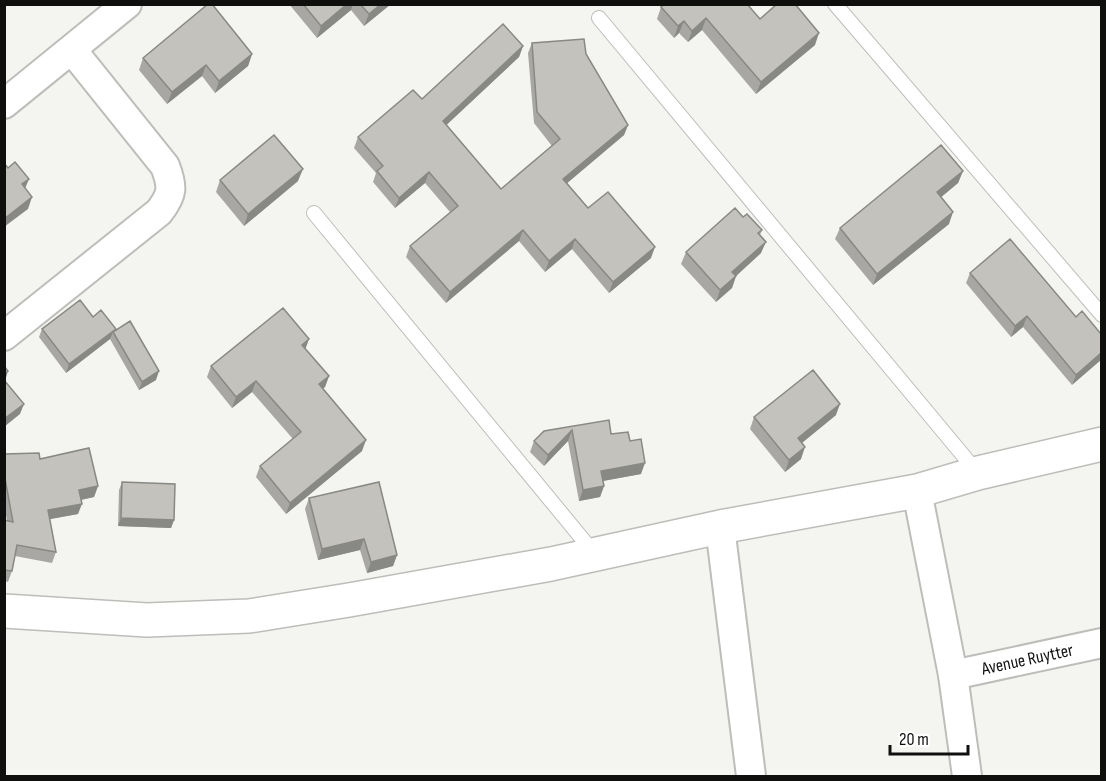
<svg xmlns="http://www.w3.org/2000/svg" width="1106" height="781" font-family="'Sofia Sans Condensed',sans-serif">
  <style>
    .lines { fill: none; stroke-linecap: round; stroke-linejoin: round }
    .service-casing { stroke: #bdbdb9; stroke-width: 16 }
    .minor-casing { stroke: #bdbdb9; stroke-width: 32 }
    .secondary-casing { stroke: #bdbdb9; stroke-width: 36 }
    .service { stroke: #fff; stroke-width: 14 }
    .minor { stroke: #fff; stroke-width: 28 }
    .secondary { stroke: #fff; stroke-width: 33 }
    .wall { fill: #a8a7a3 }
    .shaded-wall { fill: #888884 }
    .building { fill: #c3c2bd; stroke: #888884; stroke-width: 1.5 }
    .labels { text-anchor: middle; stroke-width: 6; stroke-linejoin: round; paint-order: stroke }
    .street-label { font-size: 18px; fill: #0f100e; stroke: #fff }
  </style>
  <rect width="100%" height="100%" fill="#f4f5f0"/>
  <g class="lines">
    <defs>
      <path id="service" d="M835 4 1102 315
        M599 18 977 472
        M314 213 594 553"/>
      <g id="minor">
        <path d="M4 104 127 4"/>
        <path d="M4 336 159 212C173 194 173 187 165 166L72 50"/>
        <path d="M917 491 953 675 967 776"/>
        <path d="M720 527 751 776"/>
        <path id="s1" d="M953 675 1102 643"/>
      </g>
      <path id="secondary" d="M4 611 147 620 249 616 349 600 551 564 720 527 917 491 978 473 1102 444"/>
    </defs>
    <use href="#service" class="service-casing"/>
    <use href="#minor" class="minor-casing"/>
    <use href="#secondary" class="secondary-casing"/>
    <use href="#service" class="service"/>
    <use href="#minor" class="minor"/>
    <use href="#secondary" class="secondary"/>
  </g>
  <path class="wall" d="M289 4H391L364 26 351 10 317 38Z
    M661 7 760 19 815 45 756 94 702 30 688 42 679 33 674 38 657 19Z
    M532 43 586 54 628 125 624 135 567 183 588 208 651 258 609 293 572 249 545 272 519 241 446 303 406 257 410 246 450 212 425 183 395 208 373 182 376 173 354 148 358 137 422 99 523 46 519 57 446 125 501 189 552 146 534 123 528 53Z
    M252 54 248 66 215 93 202 76 167 104 139 70 143 58Z
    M963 171 958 183 941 197 949 224 873 285 835 239 840 228Z
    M220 180 298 181 244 226 216 192Z
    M743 217 762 230 760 235 761 253 736 276 732 288 716 302 681 264 686 252Z
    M970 273 1076 317 1101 334 1072 385 1023 327 1011 337 966 283Z
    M93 317 116 329 156 380 139 390 110 339 66 373 39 337 42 329Z
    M309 339 305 349 329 376 325 387 323 388 362 451 286 514 256 477 260 466 293 439 252 392 232 408 207 377 211 366Z
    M836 415 802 443 801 459 785 472 750 429 754 417Z
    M609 420 611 434 630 441 641 474 603 481 604 486 600 497 579 501 568 441 544 466 530 452 534 441Z
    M4 454 40 459 98 486 94 497 81 500 78 514 50 519 56 552 52 563 15 556 12 571 8 582 4 581V520L7 521 4 504Z
    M122 482 174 520 171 528 118 526 119 490Z
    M309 498 397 555 393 566 367 573 360 550 318 560 305 509Z"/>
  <path class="shaded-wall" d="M347 4H353L351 10 317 38 321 26Z
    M381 4H391L364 26 369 14Z
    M706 18 702 30 688 42 692 31Z
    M684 21 679 33 674 38 678 26Z
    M819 33 815 45 756 94 761 82Z
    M523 46 519 57 439 132 443 121Z
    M252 54 248 66 215 93 219 81Z
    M206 65 202 76 167 104 172 92Z
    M628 125 624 135 559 190 563 179Z
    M303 169 298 181 244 226 248 214Z
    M963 171 958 183 933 204 937 192Z
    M429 172 425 183 395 208 399 198Z
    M29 179 24 191 22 184Z
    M32 197 28 209 4 227V219Z
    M953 212 949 224 873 285 877 274Z
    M523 230 519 241 446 303 450 292Z
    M575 239 572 249 545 272 549 261Z
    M766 242 761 253 736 276 732 288 716 302 720 290 732 272Z
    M655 247 651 258 609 293 613 282Z
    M1027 316 1023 327 1011 337 1015 326Z
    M113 332 110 339 66 373 69 364Z
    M309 339 305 350 302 345Z
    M1101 353V360L1072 385 1076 375Z
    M8 371 5 381 4 374Z
    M159 371 156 380 139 390 142 382Z
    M329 376 325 387 315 395 319 384Z
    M256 381 252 392 232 408 236 397Z
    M24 404 20 414 4 427V419Z
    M840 404 836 415 793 450 798 438Z
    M572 430 568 441 544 466 548 455Z
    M366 440 362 451 286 514 290 503Z
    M805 447 801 459 785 472 789 460Z
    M645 463 641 474 597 482 601 471Z
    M98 486 94 497 75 501 79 490Z
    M604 486 600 497 579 501 583 490Z
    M82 504 78 514 45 520 48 510Z
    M121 518 174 520 171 528 118 526Z
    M364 539 360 550 318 560 322 549Z
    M397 555 393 566 367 573 371 562Z"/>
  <path class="building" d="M208 4H212L252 54 219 81 206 65 172 92 143 58Z
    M303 4H347L321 26Z
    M360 4H381L369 14Z
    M664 4H747L760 19 777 4H795L819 33 761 82 706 18 692 31 684 21 678 26 661 7Z
    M503 24 523 46 443 121 501 189 560 139 537 112 532 43 584 39 586 54 628 125 563 179 588 208 608 192 655 247 613 282 575 239 549 261 523 230 450 292 410 246 458 206 429 172 399 198 377 171 383 166 358 137 413 90 422 99Z
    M274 135 303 169 248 214 220 180Z
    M941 145 963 171 937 192 953 212 877 274 840 228Z
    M15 162 29 179 22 184 32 197 4 219V163L8 168Z
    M735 208 743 217 747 214 762 230 758 233 766 242 732 272 736 276 720 290 686 252Z
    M1010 239 1076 317 1082 311 1101 334V353L1076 375 1027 316 1015 326 970 273Z
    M80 300 93 317 101 310 116 329 69 364 42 329Z
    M283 308 309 339 302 345 329 376 319 384 366 440 290 503 260 466 301 432 256 381 236 397 211 366Z
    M130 321 159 371 142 382 113 332Z
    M4 366 8 371 4 374Z
    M813 370 840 404 798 438 805 447 789 460 754 417Z
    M4 380 24 404 4 419Z
    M609 420 611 434 628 432 630 441 641 439 645 463 601 471 604 486 583 490 572 430 548 455 534 441 544 431Z
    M89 448 98 486 79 490 82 504 48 510 56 552 17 545 12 571 4 570V520L13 522 4 473V454L39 453 40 459Z
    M122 482 175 484 174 520 121 518Z
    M379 482 397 555 371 562 364 539 322 549 309 498Z"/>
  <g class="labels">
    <g class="street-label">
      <text dy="6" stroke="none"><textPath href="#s1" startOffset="76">Avenue Ruytter</textPath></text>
    </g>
  </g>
  <rect width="1106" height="781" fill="none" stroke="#0f100e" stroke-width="12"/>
  <path d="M890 745v9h78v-9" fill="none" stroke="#0f100e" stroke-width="3"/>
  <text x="899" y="745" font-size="18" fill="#0f100e" stroke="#ffffff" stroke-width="4.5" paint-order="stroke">20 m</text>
</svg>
